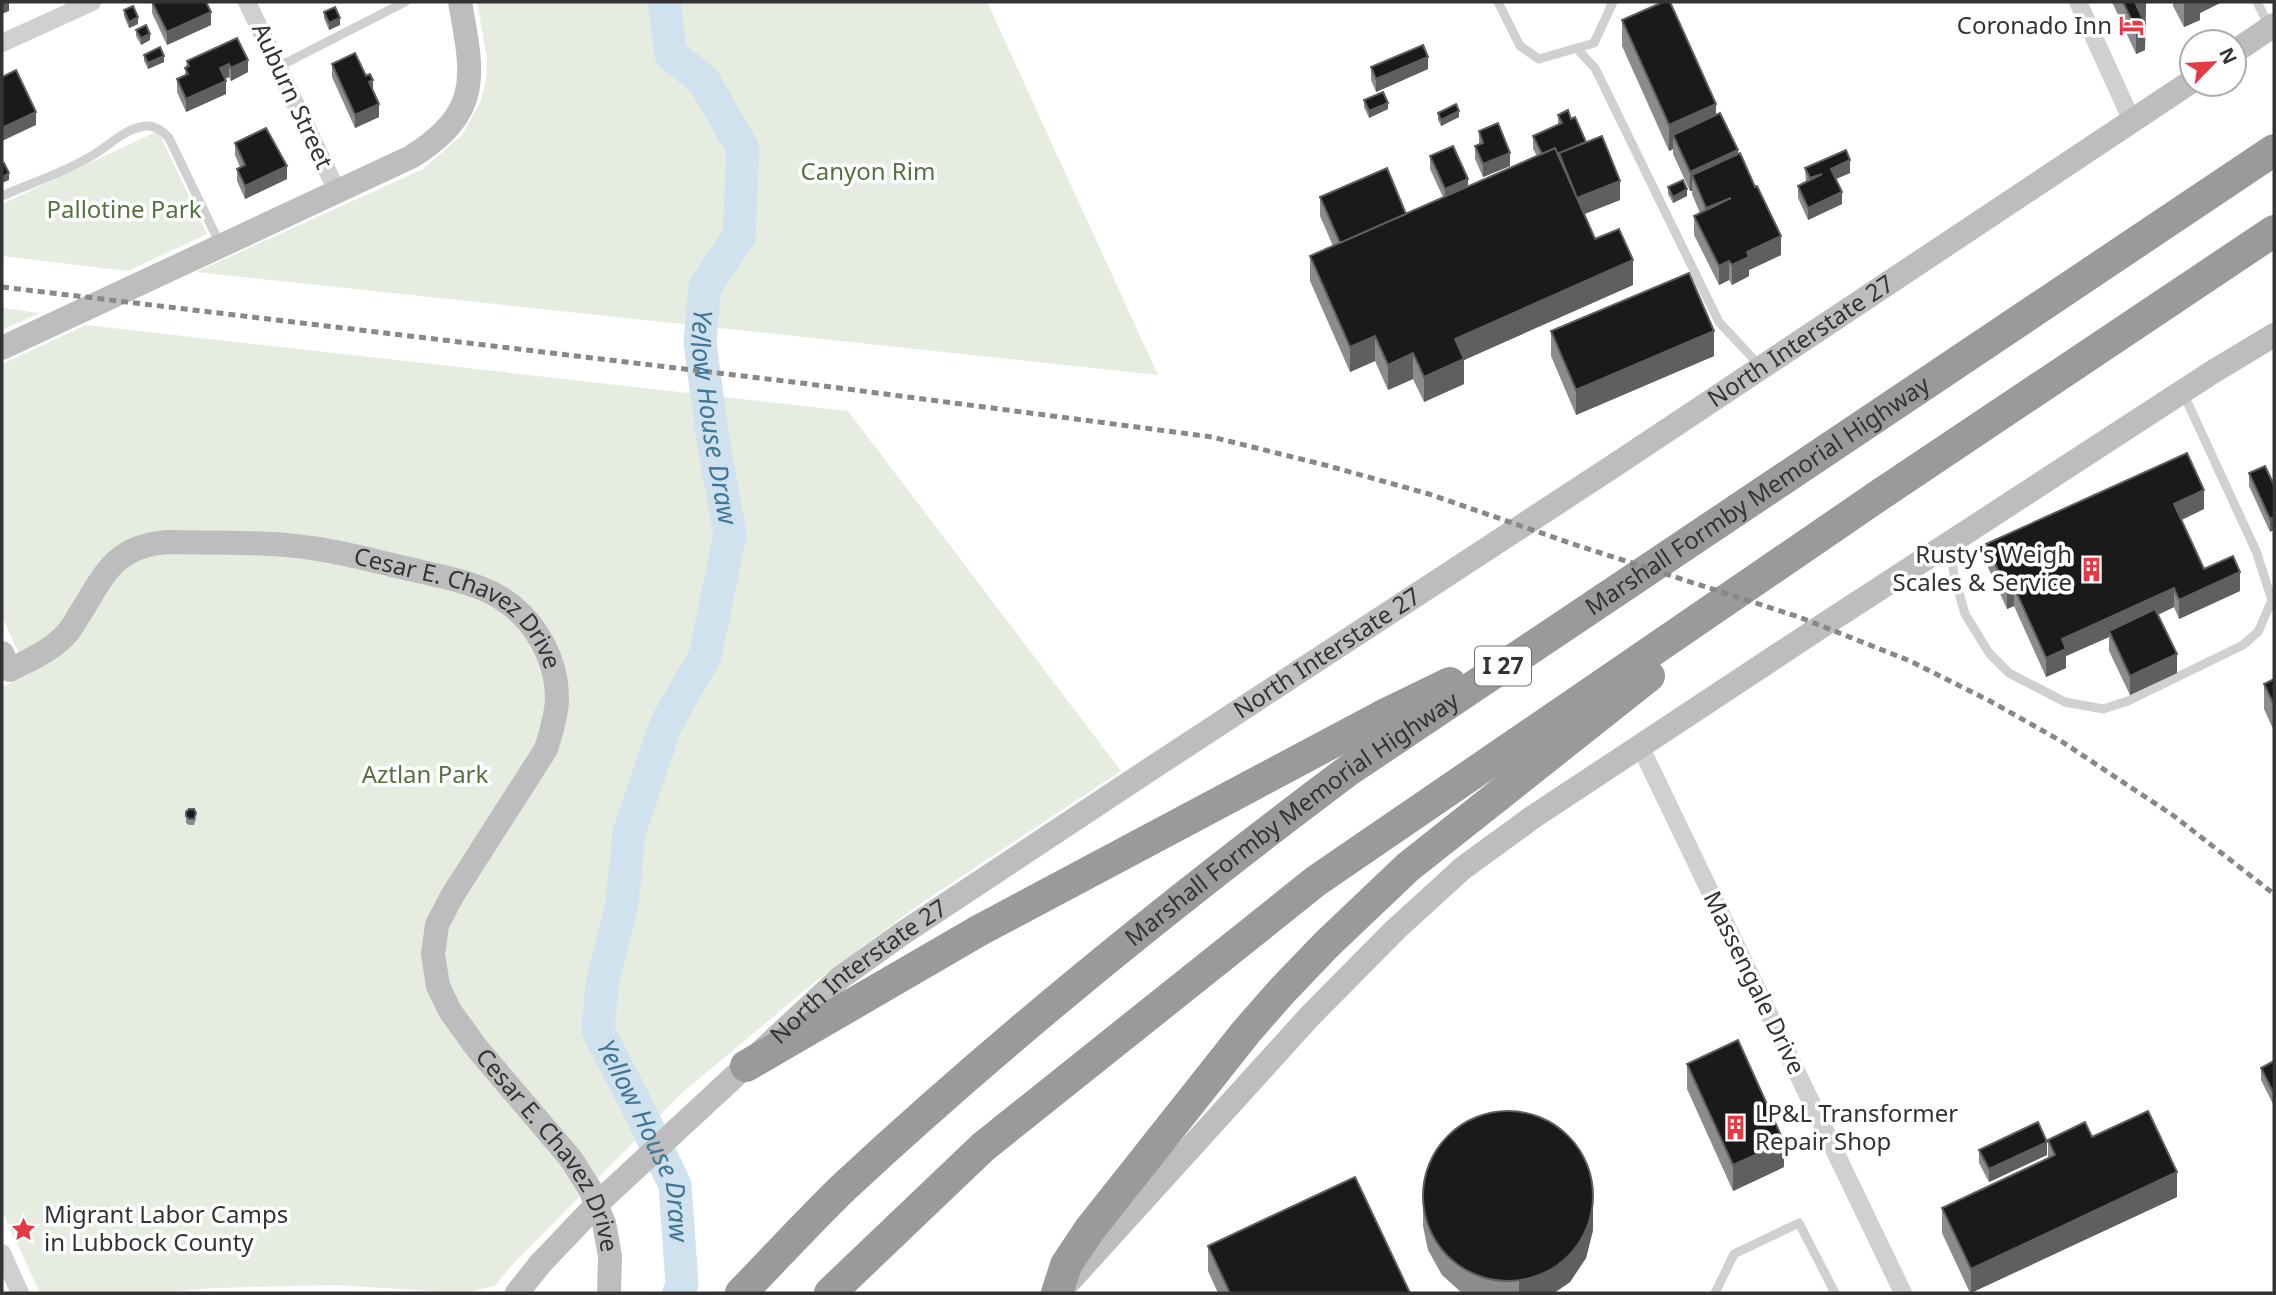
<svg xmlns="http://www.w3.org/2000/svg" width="2276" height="1295" font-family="'Noto Sans',sans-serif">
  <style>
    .green { fill: #e6ecdf }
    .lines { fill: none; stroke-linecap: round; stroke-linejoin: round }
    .river { stroke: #cfe2ee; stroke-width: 33 }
    .lane { stroke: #d0d0d0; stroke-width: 9 }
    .street { stroke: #d0d0d0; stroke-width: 18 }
    .secondary { stroke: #bdbdbd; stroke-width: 24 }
    .highway { stroke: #9a9a9a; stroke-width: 32 }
    .rail { stroke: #888; stroke-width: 5; stroke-dasharray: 7 5; stroke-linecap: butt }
    .secondary-bridge { stroke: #bdbdbd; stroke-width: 24 }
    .wall { fill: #8c8c8c }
    .shaded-wall { fill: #5f5f5f }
    .building { fill: #1a1a1a; stroke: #5f5f5f; stroke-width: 2 }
    .labels { text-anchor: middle; stroke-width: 7; stroke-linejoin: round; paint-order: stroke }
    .shield { fill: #fff; stroke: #707070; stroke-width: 2 }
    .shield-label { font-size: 23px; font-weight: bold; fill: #333 }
    .poi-label { font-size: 24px; fill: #333; stroke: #fff; text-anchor: end }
    .street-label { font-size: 24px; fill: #333; stroke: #fff }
    .park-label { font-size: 24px; fill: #56703f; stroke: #fff }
    .water-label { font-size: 26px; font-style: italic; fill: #3f7597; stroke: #fff }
  </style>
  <rect width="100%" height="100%" fill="#fff"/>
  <path class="green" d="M477 2H987L1158 375 196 272 423 169 462 135 481 100 486 80 487 58Z
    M158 131 207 234 128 271 2 256V204Z
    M2 308 40 313 2 330Z
    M86 325 848 411 1121 771 920 904 815 982 683 1092 512 1265 495 1286 464 1293 334 1285 217 1288 151 1293H40L2 1211V687L28 675 2 616V364Z"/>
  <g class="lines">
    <path class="river" id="s1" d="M664 2 671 54 704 81 743 149 739 236 705 287 700 343 713 440 730 534 705 656 666 724 629 833 622 904 602 985 598 1030 640 1112 675 1185 682 1283 679 1293"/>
    <path class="lane" d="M1498 2 1520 46 1539 59 1594 43 1613 2
      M2257 2 2269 26
      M1577 49 1595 68 1719 322 1760 366
      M278 67 405 2
      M2 196C31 183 66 172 93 155 110 145 125 128 146 126 156 125 163 131 169 138L220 244
      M1950 545 1954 575 1965 614 1989 653 2009 673 2065 702 2103 709 2128 701 2243 645 2258 632 2272 600 2256 551 2184 395
      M1715 1293 1734 1254 1799 1223 1835 1293"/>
    <path class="street" d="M247 2 337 191
      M2078 2 2132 121
      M2 43 92 2
      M1641 748 1903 1293
      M2 1253 20 1293"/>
    <g class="secondary">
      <path d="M2234 52 2274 25"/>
      <path d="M2 348 411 157C483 112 473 75 460 2"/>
      <path id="s2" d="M2 653 10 670C31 659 53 650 68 632 74 625 78 616 83 609 106 570 118 546 167 542 214 543 264 541 311 548 343 552 374 561 405 568 434 575 465 580 492 593 531 613 556 654 557 697 557 715 551 732 546 749L452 896 437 925 433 954 438 986 450 1011 476 1047 571 1159 590 1189 604 1223 610 1256 609 1293"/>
      <path id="s3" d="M722 1088 840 978 903 933 1155 766 1615 465 2192 81"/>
      <path d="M1066 1285 1309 1017 1395 930 1463 868 1533 817 1822 626 2211 373 2274 335"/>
      <path d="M517 1293 540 1264"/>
    </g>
    <g class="highway">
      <path d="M746 1066 980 930 1380 717 1450 683"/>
      <path id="s4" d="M741 1293C775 1258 809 1221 844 1187 1004 1038 1174 901 1349 770L2274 150"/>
      <path d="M830 1293 983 1147 1316 881 1881 494 2274 231"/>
      <path d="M1057 1293 1066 1265 1090 1229 1246 1032 1281 992 1327 944 1408 867 1649 676"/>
    </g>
    <path class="rail" d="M2 287 801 383 1152 429 1212 437 1325 465 1429 494 1573 544 1799 617 1910 661 1990 701 2061 741 2174 816 2274 894"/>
    <path class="secondary-bridge" d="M540 1264 599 1202 722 1088"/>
  </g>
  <path class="wall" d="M152 2 211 25 167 45 152 13Z
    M2112 2H2146L2145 50 2136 54Z
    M2173 2H2222L2200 13V20L2184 27 2173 6Z
    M124 10 138 24 129 28 124 16Z
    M324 12 340 25 329 30 324 18Z
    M1622 20 1716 115 1738 154 1781 255 1749 270V276L1732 285 1729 280 1719 285 1694 235V216L1700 213 1692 194V191H1690L1673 154V149L1669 151 1622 46Z
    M136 30 150 40 141 45 136 36Z
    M237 38 248 72 231 81 229 77 225 79 226 94 186 112 177 92V79L185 76 187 61Z
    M144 55 164 62 148 69 144 61Z
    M332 64 373 92 379 117 355 128 332 77Z
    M1371 67 1428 69 1376 92 1371 80Z
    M1364 100 1388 109 1369 118 1364 107Z
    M1438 113 1459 117 1441 126 1438 120Z
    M1558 115 1571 119 1620 200 1584 214 1595 239 1633 285 1464 360V384L1424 402 1413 379 1388 390 1375 361 1350 372 1310 281V256L1333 246 1320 216V197L1406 214 1443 197 1430 169V156L1468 186 1537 156 1533 149V136L1558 125Z
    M1479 131 1510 166 1483 177 1475 159V146L1479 145Z
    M235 143 287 179 245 199 237 181V169L240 167 235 155Z
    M1805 168 1850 173 1836 179 1842 204 1808 220 1798 198V186L1806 182Z
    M1668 187 1687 196 1673 203 1668 194Z
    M1551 331 1714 356 1576 415 1551 356Z
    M2249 473 2274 485 2270 532 2249 486Z
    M2204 509 2182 520 2204 569 2240 591 2179 619 2174 607 2158 615 2177 673 2130 695 2109 651V637L2066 656V668L2046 677 2014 606 2007 609 1986 563V544Z
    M2274 679V731L2264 709V684Z
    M186 812 196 819 194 825H189L186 823Z
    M2274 1061V1106L2261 1080V1068Z
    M1687 1064 1784 1167 1733 1191 1687 1089Z
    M2092 1137 2177 1197 1970 1293 1942 1233V1208L2048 1158V1140Z
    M1979 1150 2047 1155 1989 1182 1979 1163Z
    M1423 1201 1593 1230 1586 1258 1570 1282 1554 1293H1462L1442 1275 1428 1250 1423 1226Z
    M1208 1246 1410 1293H1218L1208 1271Z"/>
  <path class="shaded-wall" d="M2 2H9V11L2 14Z
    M2139 2H2146L2145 50 2136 54V4Z
    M2184 2H2222L2200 13V20L2184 27Z
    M211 12V25L167 45V32Z
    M138 17V24L129 28V22Z
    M340 18V25L329 30V23Z
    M150 34V40L141 45V38Z
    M164 56V62L148 69V63Z
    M1428 57V69L1376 92V79Z
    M248 60V72L231 81V68Z
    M229 64V77L220 81V68Z
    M373 80V93L369 82Z
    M226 81V94L186 112V99Z
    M1388 103V109L1369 118V111Z
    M379 104V117L355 128V115Z
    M1716 104V129L1673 135V149L1669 151V125Z
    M1459 111V117L1441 126V120Z
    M36 112V125L2 141V128Z
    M1738 150V169L1692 175V191H1690V172Z
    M1510 153V166L1483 177V164Z
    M1850 160V173L1831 181V169Z
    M287 166V179L245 199V186Z
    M9 173V180L2 183V177Z
    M1468 179V192L1445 202V189Z
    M1620 181V200L1577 217V198Z
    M1687 189V196L1673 203V197Z
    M1842 192V204L1808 220V208Z
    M1781 236V255L1749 270V276L1732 285V265L1747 252Z
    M1633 260V285L1464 360V384L1424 402V377L1455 339Z
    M1729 261V280L1719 285V266Z
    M1714 331V356L1576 415V390Z
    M1375 336V361L1350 372V347Z
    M1413 353V379L1388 390V365Z
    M2204 490V509L2174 523V504Z
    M2274 517V530L2270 532V519Z
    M2240 572V591L2179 619V600Z
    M2014 587V606L2007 609V590Z
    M2174 588V607L2111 636 2109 631V637L2066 656V668L2046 677V658L2062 639Z
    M2177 654V673L2130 695V676Z
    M1784 1142V1167L1733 1191V1165Z
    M2047 1142V1155L1989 1182V1169Z
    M2177 1172V1197L1971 1293V1269Z
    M1593 1205V1230L1586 1258 1570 1282 1554 1293H1519V1281Z"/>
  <path class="building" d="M152 2H206L211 12 167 32Z
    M1663 2H1670L1716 104 1669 125 1622 20Z
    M2123 2H2139L2136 4 2145 24 2136 29Z
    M133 6 138 17 129 22 124 10Z
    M335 7 340 18 329 23 324 12Z
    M146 25 150 34 141 38 136 30Z
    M237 38 248 60 231 68 229 64 220 68 226 81 186 99 177 79 188 74 185 68 189 66 187 61Z
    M1423 45 1428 57 1376 79 1371 67Z
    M160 47 164 56 148 63 144 55Z
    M355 53 366 76 370 74 373 80 369 82 379 104 355 115 332 64Z
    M16 70 36 112 2 128V77Z
    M1383 92 1388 103 1369 111 1364 100Z
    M1456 104 1459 111 1441 120 1438 113Z
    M1568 110 1571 119 1575 117 1586 142 1559 153 1558 155 1555 148 1542 154 1533 136 1562 123 1558 115Z
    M1720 113 1738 150 1690 172 1673 135Z
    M1498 123 1510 153 1483 164 1475 146 1483 143 1479 131Z
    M266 128 287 166 245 186 237 169 245 165 235 143Z
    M1602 136 1620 181 1577 198 1559 153Z
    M1453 146 1468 179 1445 189 1430 156Z
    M1555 148 1595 239 1619 229 1633 260 1455 339 1464 359 1424 377 1413 353 1388 365 1375 336 1350 347 1310 256Z
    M1846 150 1850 160 1831 169 1842 192 1808 208 1798 186 1822 174 1810 178 1805 168Z
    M1740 153 1755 187 1757 186 1781 236 1747 252 1749 257 1732 265 1729 261 1719 266 1694 216 1731 198 1706 208 1692 175Z
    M4 163 9 173 2 177V164Z
    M1387 168 1406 214 1340 243 1320 197Z
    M1683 180 1687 189 1673 197 1668 187Z
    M1689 273 1714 331 1576 390 1551 331Z
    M2187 453 2204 490 2174 504 2204 569 2233 556 2240 572 2179 600 2174 588 2062 639 2066 649 2046 658 2014 587 2007 590 1986 544Z
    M2265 466 2274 485V517L2270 519 2249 473Z
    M2155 609 2177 654 2130 676 2109 631Z
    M2274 679V705L2264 684Z
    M189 809H194L196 813 194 819H189L186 816V812Z
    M1738 1040 1784 1142 1733 1165 1687 1064Z
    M2274 1061V1094L2261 1068Z
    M2148 1111 2177 1172 1971 1269 1942 1208 2055 1155 2048 1140 2085 1122 2092 1137Z
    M1423 1196a85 85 0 1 1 170 0a85 85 0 1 1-170 0Z
    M2038 1122 2047 1142 1989 1169 1979 1150Z
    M1355 1177 1410 1293H1230L1208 1246Z"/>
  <defs>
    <symbol id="hotel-bare" viewBox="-9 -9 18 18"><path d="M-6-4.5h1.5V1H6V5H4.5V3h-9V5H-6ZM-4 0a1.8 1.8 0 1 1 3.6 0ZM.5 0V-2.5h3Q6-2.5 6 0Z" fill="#e63946" stroke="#fff" stroke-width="2.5" paint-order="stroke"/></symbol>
    <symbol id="building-bare" viewBox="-9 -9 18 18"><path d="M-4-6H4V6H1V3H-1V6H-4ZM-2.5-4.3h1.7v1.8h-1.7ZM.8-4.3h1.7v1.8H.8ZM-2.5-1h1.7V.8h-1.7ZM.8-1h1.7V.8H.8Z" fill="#e63946" stroke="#fff" stroke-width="2.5" paint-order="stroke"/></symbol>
    <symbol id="sight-bare" viewBox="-9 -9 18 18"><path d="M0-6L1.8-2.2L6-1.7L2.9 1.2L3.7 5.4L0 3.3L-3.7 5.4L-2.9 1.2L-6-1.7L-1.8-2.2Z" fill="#e63946" stroke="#fff" stroke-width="2.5" paint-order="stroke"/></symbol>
  </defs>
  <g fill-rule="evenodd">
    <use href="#hotel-bare" x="2114" y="8" width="35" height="35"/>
    <use href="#building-bare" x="2074" y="552" width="35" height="35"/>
    <use href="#building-bare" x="1718" y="1110" width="35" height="35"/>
    <use href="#sight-bare" x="6" y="1212" width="35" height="35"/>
  </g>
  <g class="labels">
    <rect class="shield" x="1475" y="646.5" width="56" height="39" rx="5"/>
    <g class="shield-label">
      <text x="1503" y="674">I 27</text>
    </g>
    <g class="poi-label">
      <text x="2112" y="34">Coronado Inn</text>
      <text x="2072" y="563">Rusty's Weigh<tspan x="2072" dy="28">Scales &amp; Service</tspan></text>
      <text x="1755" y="1122" text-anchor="start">LP&amp;L Transformer<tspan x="1755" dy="28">Repair Shop</tspan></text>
      <text x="44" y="1223" text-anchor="start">Migrant Labor Camps<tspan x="44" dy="28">in Lubbock County</tspan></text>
    </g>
    <g class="street-label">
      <text transform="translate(292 96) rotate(65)" y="8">Auburn Street</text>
      <text dy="8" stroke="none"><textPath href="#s3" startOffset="1314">North Interstate 27</textPath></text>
      <text dy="8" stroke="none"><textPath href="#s4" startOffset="1295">Marshall Formby Memorial Highway</textPath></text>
      <text dy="8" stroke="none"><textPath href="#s2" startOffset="539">Cesar E. Chavez Drive</textPath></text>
      <text dy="8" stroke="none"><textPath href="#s3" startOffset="747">North Interstate 27</textPath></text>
      <text dy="8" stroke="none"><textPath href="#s4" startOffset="728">Marshall Formby Memorial Highway</textPath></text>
      <text dy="8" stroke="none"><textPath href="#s3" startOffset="180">North Interstate 27</textPath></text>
      <text transform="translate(1754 983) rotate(64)" y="8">Massengale Drive</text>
      <text dy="8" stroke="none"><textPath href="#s2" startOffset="1211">Cesar E. Chavez Drive</textPath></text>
    </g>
    <g class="park-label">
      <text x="868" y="180">Canyon Rim</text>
      <text x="124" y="218">Pallotine Park</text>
      <text x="425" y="783">Aztlan Park</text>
    </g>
    <g class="water-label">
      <text dy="9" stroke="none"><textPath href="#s1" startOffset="453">Yellow House Draw</textPath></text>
      <text dy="9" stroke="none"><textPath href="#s1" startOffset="1211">Yellow House Draw</textPath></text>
    </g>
  </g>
  <rect width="2276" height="1295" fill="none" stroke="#333333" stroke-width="7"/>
  <g transform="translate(2213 63) rotate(65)"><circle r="33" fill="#ffffff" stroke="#adadad" stroke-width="2"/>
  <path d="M0-5L12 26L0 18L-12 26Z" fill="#e63946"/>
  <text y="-10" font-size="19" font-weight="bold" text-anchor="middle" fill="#333333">N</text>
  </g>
</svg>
